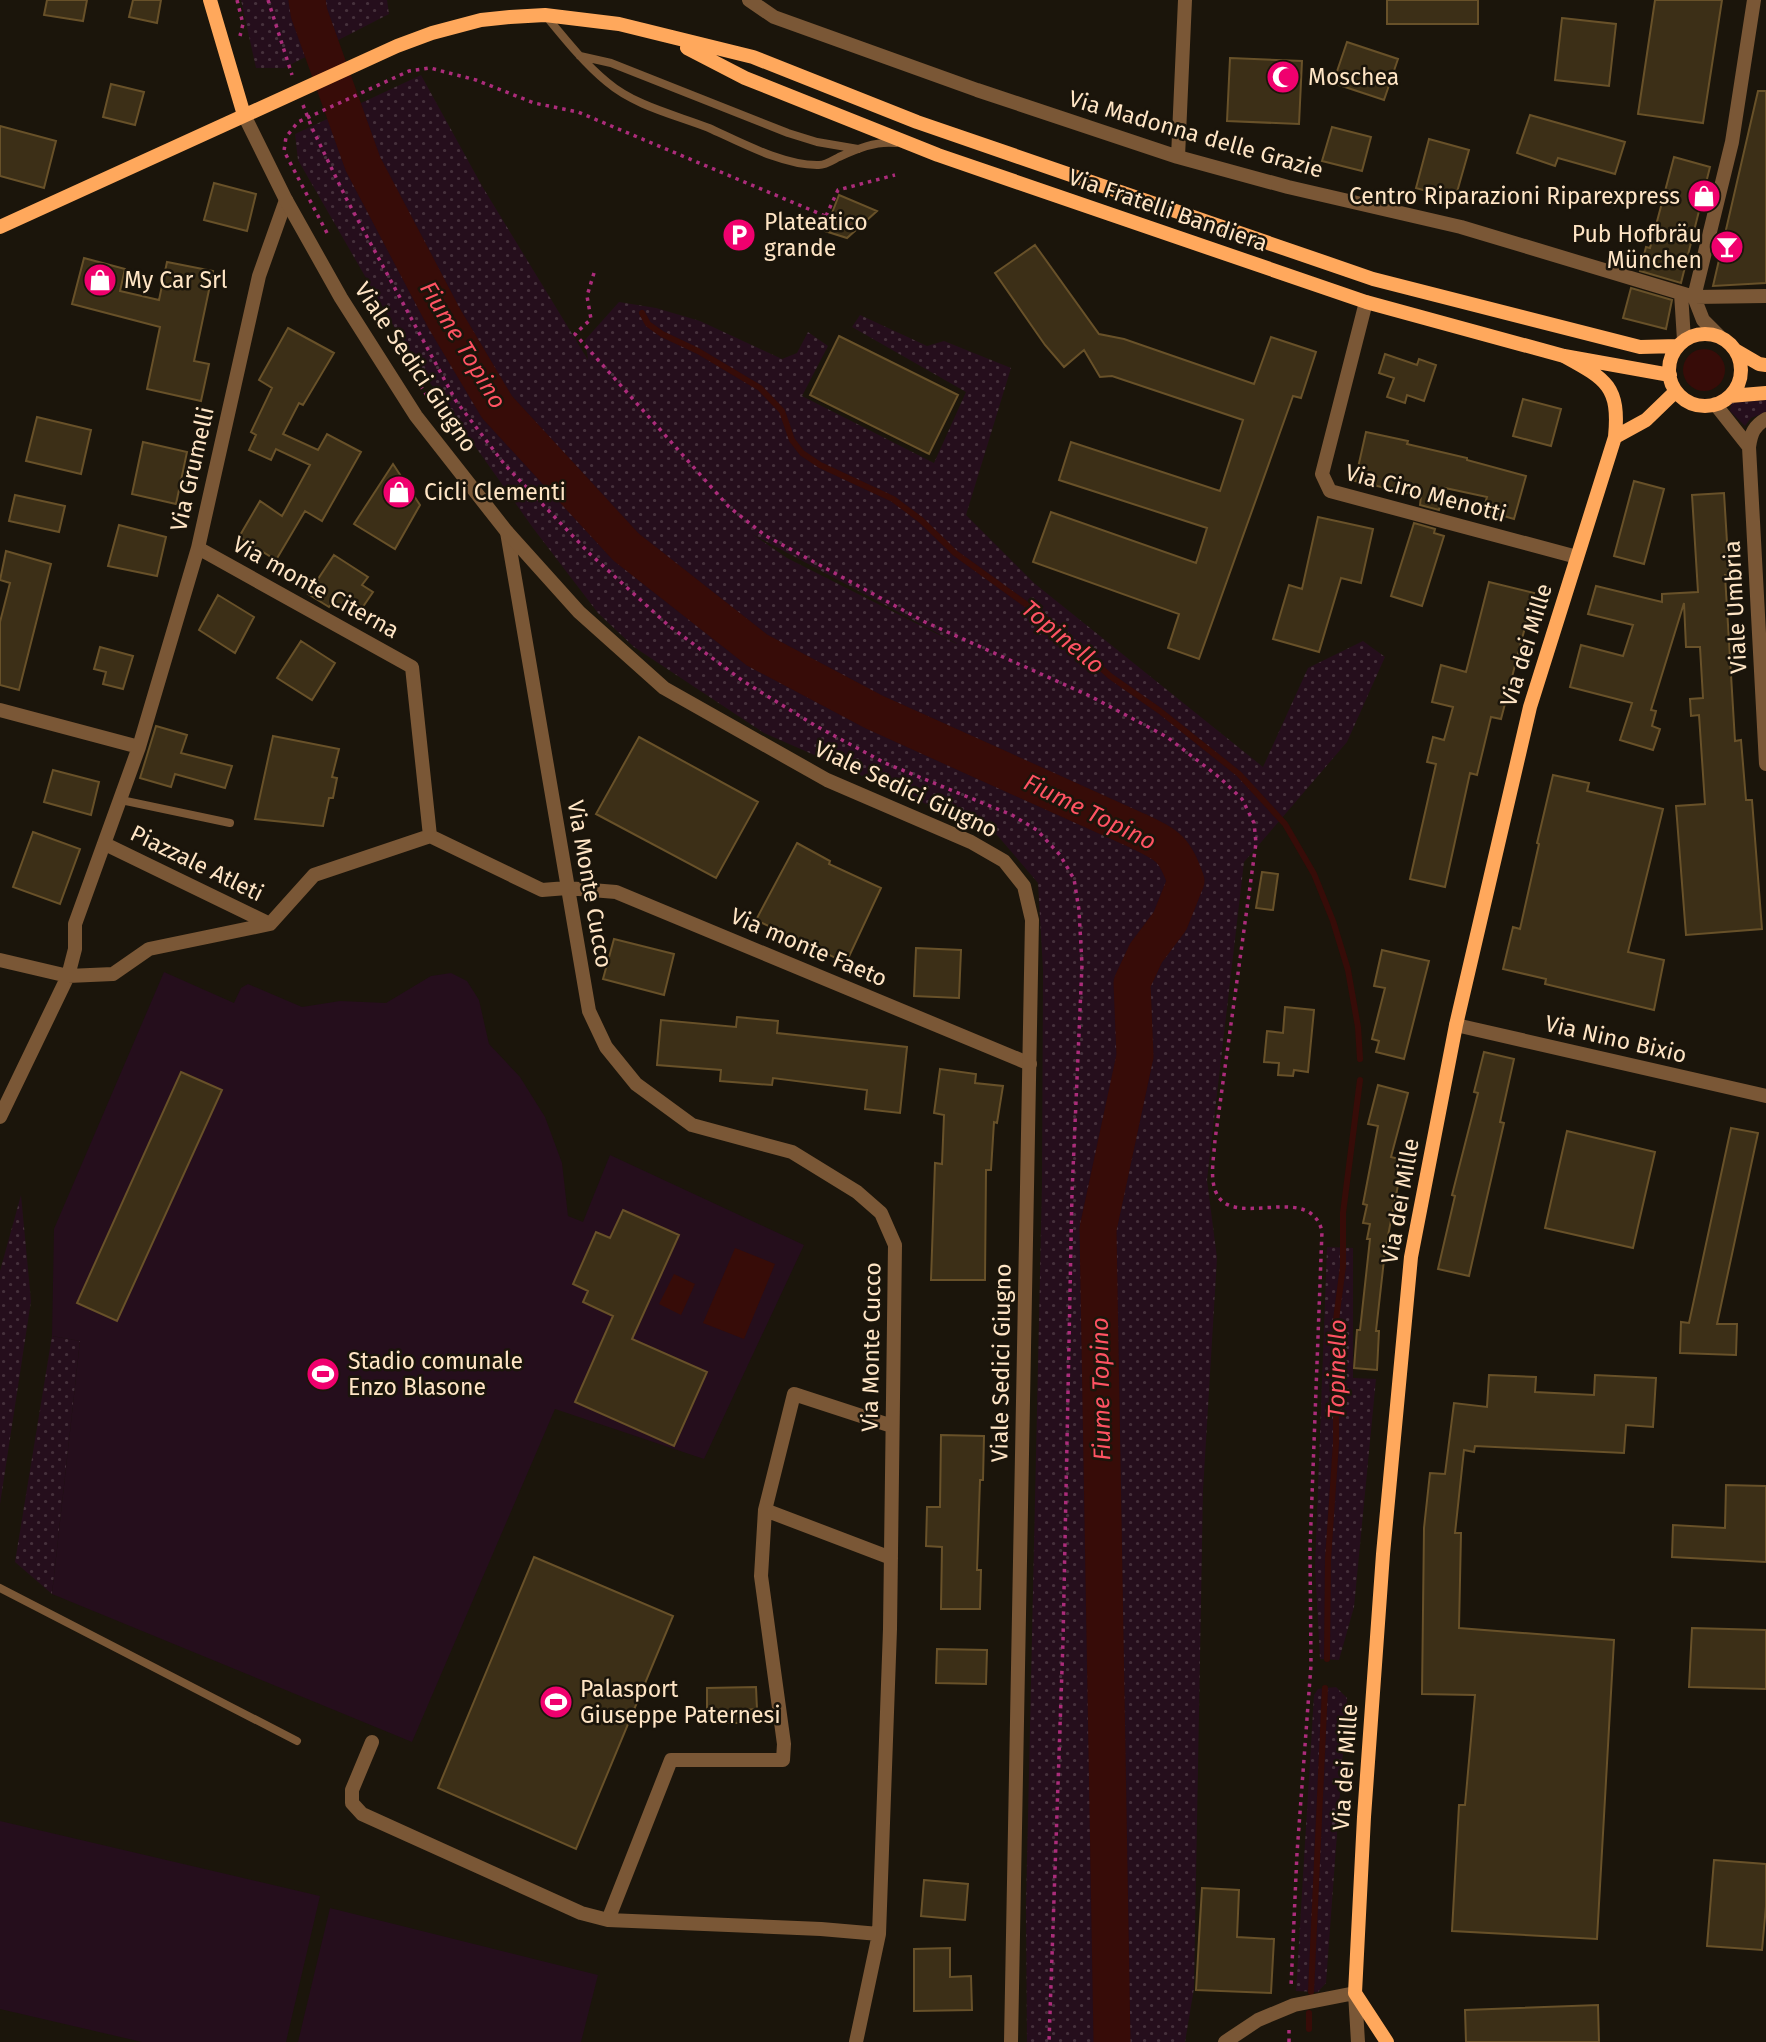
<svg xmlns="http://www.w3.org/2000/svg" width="1766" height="2042" font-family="'Fira Sans',sans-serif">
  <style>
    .grass { fill: url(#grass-dots); fill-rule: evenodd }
    .park { fill: #250e1c }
    .water { fill: #370c08 }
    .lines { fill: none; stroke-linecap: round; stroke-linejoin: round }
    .stream { stroke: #370c08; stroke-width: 6 }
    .river { stroke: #370c08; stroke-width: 37 }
    .building { fill: #3c2f17; stroke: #685129; stroke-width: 2 }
    .path { stroke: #ac2c7b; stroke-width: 3.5; stroke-dasharray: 3.5 5; stroke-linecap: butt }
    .service { stroke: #7a5736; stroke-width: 8 }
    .minor { stroke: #7a5736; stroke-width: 14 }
    .tertiary { stroke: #7a5736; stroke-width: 14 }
    .secondary { stroke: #ffa85c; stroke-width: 14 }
    .labels { text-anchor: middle; stroke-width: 5; stroke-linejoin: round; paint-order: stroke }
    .poi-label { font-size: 23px; fill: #ffe5c5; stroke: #1b150b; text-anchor: start }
    .street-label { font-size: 23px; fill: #ffe5c5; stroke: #1b150b }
    .water-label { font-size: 24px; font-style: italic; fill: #ff5363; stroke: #1b150b }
  </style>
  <defs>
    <pattern id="grass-dots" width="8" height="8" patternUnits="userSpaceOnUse" patternTransform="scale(1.75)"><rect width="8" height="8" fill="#250e1c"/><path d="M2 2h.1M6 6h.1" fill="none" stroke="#46313c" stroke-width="1.8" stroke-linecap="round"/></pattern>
  </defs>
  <rect width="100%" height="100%" fill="#1b150b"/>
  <path class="grass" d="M241 0H387L389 14 284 68H256Z
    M421 75 482 186 588 360 585 340 619 302 656 308 700 321 782 359 797 353 808 332 828 346 802 396 934 463 966 392 852 327 860 315 927 346 944 341 1011 368 966 515 1034 583 1263 767 1308 668 1363 641 1385 657 1347 742 1244 862 1207 1180 1217 1258 1203 1490 1194 1988 1185 2042H1027L1026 1907 1042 1184 1043 970 1038 883 997 835 764 733 634 647 598 613 533 528 411 356 298 160 295 134ZM752 534 956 643 957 644 787 558Z
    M1766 400V412L1751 418 1745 426 1730 411 1731 403Z
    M21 1195 31 1301 0 1504V1271Z
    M1327 1247 1353 1248V1378L1376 1379 1354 1607 1339 1660 1320 1659 1315 1567Z
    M52 1336 80 1341 52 1594 15 1562Z
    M1336 1687 1347 1698 1326 1983 1318 1992 1296 1991 1314 1695 1318 1689Z"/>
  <path class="park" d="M164 972 234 1003 241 988 248 984 302 1007 340 1001 386 1003 431 976 451 973 467 981 479 1000 489 1044 520 1077 545 1117 562 1163 568 1216 583 1222 610 1155 804 1245 704 1459 555 1409 412 1742 52 1594 80 1341 52 1336 54 1229Z
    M0 1821 320 1896 286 2042H142L0 2009Z
    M330 1908 598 1975 581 2042H298Z"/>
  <path class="water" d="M1683 370a21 21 0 1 1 42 0a21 21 0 1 1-42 0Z
    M735 1248 775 1264 744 1339 703 1323Z
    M674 1274 695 1284 681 1315 659 1304Z"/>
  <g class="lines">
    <path class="stream" d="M642 313 648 324 662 334 698 351 760 388 782 411 792 440 802 453 820 465 893 499 921 520 955 553 1045 618 1110 676 1160 711 1239 774 1285 824 1314 874 1333 921 1348 970 1358 1027 1360 1059
      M1327 1659 1328 1559 1336 1443V1320L1343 1266V1213L1360 1080
      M1311 1992 1325 1688
      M1309 2029V2013"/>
    <path class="river" d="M307 0 309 13 363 164 444 318 497 407 626 547 757 650 874 712 1138 831C1169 846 1174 848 1186 881L1170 921 1146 953 1132 983 1135 1056 1098 1229 1112 2042"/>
  </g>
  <path class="building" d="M47 0H87L83 21 44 15Z
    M133 0H161L157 23 129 17Z
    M1387 0H1478V24H1387Z
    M1655 0H1722L1703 123 1638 114Z
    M1562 18 1616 24 1609 86 1555 80Z
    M1347 42 1398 59 1384 100 1333 83Z
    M1230 58 1302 61 1299 124 1227 121Z
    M111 84 144 92 135 125 103 117Z
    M1758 91H1766V283L1713 286Z
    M1530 115 1625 142 1615 174 1558 158 1555 166 1517 153Z
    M0 126 56 141 44 188 0 176Z
    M1332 127 1371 137 1362 171 1322 161Z
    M1429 139 1469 150 1455 199 1416 188Z
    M1674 157 1710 167 1681 283 1640 271 1646 247 1650 248Z
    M214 183 256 194 247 231 204 220Z
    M839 195 877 211 847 238 825 231Z
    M1035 245 1099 334 1124 339 1254 384 1271 337 1316 352 1301 398 1293 396 1199 659 1168 648 1179 614 1033 562 1051 512 1196 563 1207 528 1059 480 1071 442 1220 491 1243 420 1112 376 1100 377 1084 350 1064 367 1045 345 995 273Z
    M84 258 125 269 120 291 159 300 167 262 213 271 194 361 209 364 201 401 147 389 160 327 72 304Z
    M1631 288 1672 300 1666 329 1623 318Z
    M288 328 334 353 303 405 299 403 283 434 318 450 327 434 361 452 322 521 305 511 276 560 239 537 260 501 282 516 310 465 276 449 271 460 249 450 256 435 251 432 272 388 259 380Z
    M839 336 958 395 929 454 810 395Z
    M1385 354 1417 365 1419 359 1436 365 1424 401 1407 395 1405 403 1387 397 1394 378 1379 373Z
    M1523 399 1561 409 1551 446 1513 436Z
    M37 417 91 430 81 474 26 461Z
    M1366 432 1408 441 1407 444 1467 458V460L1526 476 1514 519 1483 510 1487 497 1445 488 1439 510 1420 505 1421 496 1355 481Z
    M143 442 187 452 176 504 132 494Z
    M393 464 420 505 395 549 354 524Z
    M1634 481 1664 489 1644 564 1614 556Z
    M1724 493 1729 575H1725L1735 741 1741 740 1746 800H1752L1762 929 1686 935 1676 806 1705 804 1699 715 1691 716 1690 699 1703 698 1700 647H1686L1684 603 1651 710 1656 711 1652 726 1660 729 1653 750 1620 740 1632 703 1570 687 1581 645 1623 656 1633 625 1588 614 1596 586 1662 602V594L1698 592 1692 495Z
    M15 495 65 506 59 532 9 521Z
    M1318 517 1373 529 1361 583 1341 578 1319 652 1273 639 1289 585 1302 589Z
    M1414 523 1435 529 1434 533 1444 536 1422 606 1391 596Z
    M119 525 166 537 157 576 108 566Z
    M6 551 51 564 19 690 0 685V622L10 583 0 580Z
    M334 555 368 577 362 585 373 592 356 617 333 602 329 607 308 594Z
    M1489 582 1534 593 1501 719 1491 717 1477 775 1470 773 1445 887 1410 879 1436 764 1427 762 1433 737 1444 740 1453 707 1432 702 1441 665 1466 672Z
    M218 595 254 617 235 653 199 630Z
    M301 641 335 663 312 700 277 678Z
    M100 647 133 656 123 689 103 684 106 672 94 669Z
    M156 726 187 735 181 753 232 766 225 788 175 774 171 787 140 778Z
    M273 736 339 749 332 777 337 778 333 798H329L323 826 255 819Z
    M639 737 758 802 716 878 596 814Z
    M53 770 99 782 91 815 44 802Z
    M1553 775 1589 783 1587 791 1663 809 1628 952 1664 960 1654 1010 1545 984 1546 979 1503 969 1513 927 1520 929 1539 844 1537 843Z
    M33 832 80 849 60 904 13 887Z
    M797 843 830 861 829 864 881 888 846 963 756 920Z
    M1262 872 1278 874 1273 910 1256 908Z
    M614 939 674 954 664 995 603 979Z
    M916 948 961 950 959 998 914 996Z
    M1382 950 1429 961 1404 1059 1376 1052 1379 1041 1372 1039 1385 988 1374 986Z
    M1285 1007 1314 1010 1308 1072 1294 1070 1293 1076 1278 1075 1279 1063 1264 1062 1267 1031 1283 1033Z
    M737 1017 778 1021 777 1033 907 1047 900 1113 865 1109 867 1090 773 1078 772 1085 720 1081 721 1070 657 1065 661 1020 736 1027Z
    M1484 1052 1514 1059 1500 1122 1504 1123 1469 1276 1438 1269 1455 1196 1452 1195 1478 1093 1474 1092Z
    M940 1069 976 1074 975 1083 1003 1086 997 1123 994 1122 991 1170H986L985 1280H931L935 1163 942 1164 944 1115 934 1113Z
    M181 1072 222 1090 117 1321 77 1303Z
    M1378 1085 1408 1093 1391 1157 1403 1160 1385 1251 1376 1331H1379L1377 1370 1354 1368 1357 1330H1360L1370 1239H1367L1370 1224 1363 1223 1367 1205 1363 1204 1378 1126 1368 1124Z
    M1731 1128 1758 1133 1717 1324H1737L1736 1355 1680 1353 1681 1322 1689 1323Z
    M1567 1131 1655 1152 1633 1248 1545 1228Z
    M623 1210 679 1235 632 1339 707 1372 674 1446 575 1402 613 1316 583 1302 588 1291 573 1284 596 1232 610 1238Z
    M1489 1375 1536 1377 1535 1392 1594 1395 1595 1375 1656 1378 1653 1427 1626 1425 1624 1453 1475 1446 1474 1452 1464 1450 1455 1533H1461L1459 1628 1614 1640 1597 1939 1452 1931 1459 1805H1465L1475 1695 1422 1694 1424 1528 1430 1473 1445 1474 1454 1403 1487 1407Z
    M941 1435 984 1436 983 1480H980L977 1570H981L980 1609H941L942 1547 926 1546 927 1507H940Z
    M1726 1485 1766 1486V1562L1672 1557 1673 1525 1725 1528Z
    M534 1557 673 1616 576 1849 438 1788Z
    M1692 1628 1766 1630V1689L1689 1687Z
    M937 1649 987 1650 986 1684 936 1683Z
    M756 1687 757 1709 742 1710V1723H720V1710H707V1688Z
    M1714 1860 1766 1864V1906L1762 1950 1707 1946Z
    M924 1880 968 1884 965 1920 921 1916Z
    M1202 1888 1239 1890 1237 1937 1274 1939 1271 1993 1196 1990Z
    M950 1948V1977L971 1976 972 2010 914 2011V1949Z
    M1598 2005 1599 2042H1466L1465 2010Z"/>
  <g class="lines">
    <path class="path" d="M237 0 243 24 240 36
      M268 0 292 75
      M303 105 312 128 346 198 456 401 505 465 590 554 668 625 743 681 816 726 885 763 1012 815 1037 830 1060 855 1074 879 1079 910 1082 965 1072 1193 1063 1641 1049 2042
      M826 216 838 190 895 175
      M839 221 848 225 853 215
      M327 233 284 151 286 137 298 122 409 71 430 68 476 80 534 103 578 112 830 218
      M594 273 587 296 591 319 575 334 729 507 766 536 925 622 1090 696 1167 737 1219 777 1242 799 1254 823 1256 843 1215 1140C1214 1156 1210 1175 1215 1190 1230 1233 1309 1180 1322 1231L1310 1549 1311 1665 1297 1853 1291 1987
      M397 350 439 414
      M1289 2042V2027"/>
    <path class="service" d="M546 16C565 39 584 63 607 82 635 106 676 115 709 128 740 142 784 166 819 165 826 165 833 160 839 157 857 149 875 141 895 143
      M580 56 611 63 788 133 817 142 858 149
      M121 800 230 823
      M0 1588 297 1741"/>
    <path class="minor" d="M749 0 774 17 977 90 1178 157 1288 187 1461 227 1694 297 1766 296
      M1178 157 1185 0
      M1681 293 1684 340
      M1366 302 1322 474 1330 491 1577 557
      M1719 336 1703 320 1694 297 1732 142 1754 0
      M1715 404 1749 447
      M1766 419C1754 426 1751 433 1749 447L1766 764
      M507 532 589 1011 606 1047 636 1084 692 1125 792 1152 857 1192 881 1213 895 1245 890 1629 879 1934 856 2042
      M198 548 412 667 430 836
      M0 710 139 747
      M105 844 270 924
      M0 960 68 976 113 974 149 949 270 924 314 875 430 836 542 890 567 888 616 892 1030 1064
      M1456 1025 1766 1096
      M0 1117 68 976 75 949V924L139 747 198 548 259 276 286 200
      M765 1510 891 1558
      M372 1742 352 1790V1803L362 1814 581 1913 608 1920
      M879 1934 821 1929 608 1920 671 1760H783L784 1744 761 1576 765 1510 794 1394 892 1426"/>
    <path class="tertiary" d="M244 115 286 200 341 298 416 416 507 532 579 612 664 688 827 780 971 842 1004 861 1024 886 1032 920 1011 2042
      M1225 2042 1258 2020 1294 2005 1355 1993 1358 2042"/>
    <path class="secondary" d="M210 0 244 115
      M687 48 745 78 938 155 1366 302 1564 356 1670 375
      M0 227 397 46 432 33 481 20 510 17 545 15 619 24 753 57 917 122 1373 279 1640 347 1678 346
      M1669 370a36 36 0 1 1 72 0a36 36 0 1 1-72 0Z
      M1735 350 1759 364 1766 365
      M1730 396 1766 393
      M1615 437 1646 420 1676 391
      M1387 2042 1355 1993 1364 1817 1383 1554 1411 1257 1456 1025 1530 707 1615 437C1620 386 1606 379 1564 356"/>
  </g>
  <defs>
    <symbol id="mosque-disc" viewBox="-11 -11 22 22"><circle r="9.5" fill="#f0006e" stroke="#1b150b"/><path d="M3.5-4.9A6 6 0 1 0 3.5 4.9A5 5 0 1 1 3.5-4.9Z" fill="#fff"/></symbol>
    <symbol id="shop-disc" viewBox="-11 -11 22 22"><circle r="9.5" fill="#f0006e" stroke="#1b150b"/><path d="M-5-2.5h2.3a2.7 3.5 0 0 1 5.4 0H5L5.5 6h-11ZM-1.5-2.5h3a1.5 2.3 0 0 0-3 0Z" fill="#fff"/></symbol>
    <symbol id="parking-disc" viewBox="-11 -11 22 22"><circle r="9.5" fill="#f0006e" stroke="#1b150b"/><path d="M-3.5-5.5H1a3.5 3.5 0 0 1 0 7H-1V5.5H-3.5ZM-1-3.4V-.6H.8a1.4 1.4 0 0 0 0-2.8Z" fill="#fff"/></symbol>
    <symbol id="bar-disc" viewBox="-11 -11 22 22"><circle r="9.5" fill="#f0006e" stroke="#1b150b"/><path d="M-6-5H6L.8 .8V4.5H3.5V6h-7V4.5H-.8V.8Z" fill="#fff"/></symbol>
    <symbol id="stadium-disc" viewBox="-11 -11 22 22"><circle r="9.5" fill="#f0006e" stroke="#1b150b"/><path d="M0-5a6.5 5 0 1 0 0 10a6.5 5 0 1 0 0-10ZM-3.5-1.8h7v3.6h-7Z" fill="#fff"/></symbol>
  </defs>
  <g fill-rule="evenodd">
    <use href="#mosque-disc" x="1264" y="58" width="38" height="38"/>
    <use href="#shop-disc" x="1685" y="177" width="38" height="38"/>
    <use href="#parking-disc" x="720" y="216" width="38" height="38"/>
    <use href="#bar-disc" x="1708" y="228" width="38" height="38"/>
    <use href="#shop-disc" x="81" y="261" width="38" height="38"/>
    <use href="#shop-disc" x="380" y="473" width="38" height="38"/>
    <use href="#stadium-disc" x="304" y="1355" width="38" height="38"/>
    <use href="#stadium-disc" x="537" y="1683" width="38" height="38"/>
  </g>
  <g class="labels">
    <g class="poi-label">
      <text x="1308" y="85">Moschea</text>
      <text x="1680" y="204" text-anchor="end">Centro Riparazioni Riparexpress</text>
      <text x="764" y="230">Plateatico<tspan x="764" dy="26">grande</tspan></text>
      <text x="1702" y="242" text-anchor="end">Pub Hofbräu<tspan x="1702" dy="26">München</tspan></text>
      <text x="124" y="288">My Car Srl</text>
      <text x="424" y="500">Cicli Clementi</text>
      <text x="348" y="1369">Stadio comunale<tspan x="348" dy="26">Enzo Blasone</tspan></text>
      <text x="580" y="1697">Palasport<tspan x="580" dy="26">Giuseppe Paternesi</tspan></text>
    </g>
    <g class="street-label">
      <text transform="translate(1196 134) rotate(16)" y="8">Via Madonna delle Grazie</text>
      <text transform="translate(1168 210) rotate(19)" y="8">Via Fratelli Bandiera</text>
      <text transform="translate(416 367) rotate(56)" y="8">Viale Sedici Giugno</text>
      <text transform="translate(192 469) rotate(-77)" y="8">Via Grumelli</text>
      <text transform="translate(1426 493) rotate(15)" y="8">Via Ciro Menotti</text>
      <text transform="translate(316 587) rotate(29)" y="8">Via monte Citerna</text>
      <text transform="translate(1735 607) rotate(-93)" y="8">Viale Umbria</text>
      <text transform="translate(1526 645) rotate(-73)" y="8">Via dei Mille</text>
      <text transform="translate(906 789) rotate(25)" y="8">Viale Sedici Giugno</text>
      <text transform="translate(197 863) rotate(26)" y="8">Piazzale Atleti</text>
      <text transform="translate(590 884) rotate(80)" y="8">Via Monte Cucco</text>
      <text transform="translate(809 947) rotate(23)" y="8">Via monte Faeto</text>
      <text transform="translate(1616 1039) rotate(13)" y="8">Via Nino Bixio</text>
      <text transform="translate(1400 1201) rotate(-80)" y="8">Via dei Mille</text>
      <text transform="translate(871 1347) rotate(-89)" y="8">Via Monte Cucco</text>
      <text transform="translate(1001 1363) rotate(-89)" y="8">Viale Sedici Giugno</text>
      <text transform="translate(1345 1767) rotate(-86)" y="8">Via dei Mille</text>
    </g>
    <g class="water-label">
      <text transform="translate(463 345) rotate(59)" y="8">Fiume Topino</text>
      <text transform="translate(1063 637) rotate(40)" y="8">Topinello</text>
      <text transform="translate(1090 812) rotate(26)" y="8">Fiume Topino</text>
      <text transform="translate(1337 1369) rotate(-89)" y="8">Topinello</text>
      <text transform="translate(1101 1389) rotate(-91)" y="8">Fiume Topino</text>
    </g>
  </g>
</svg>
